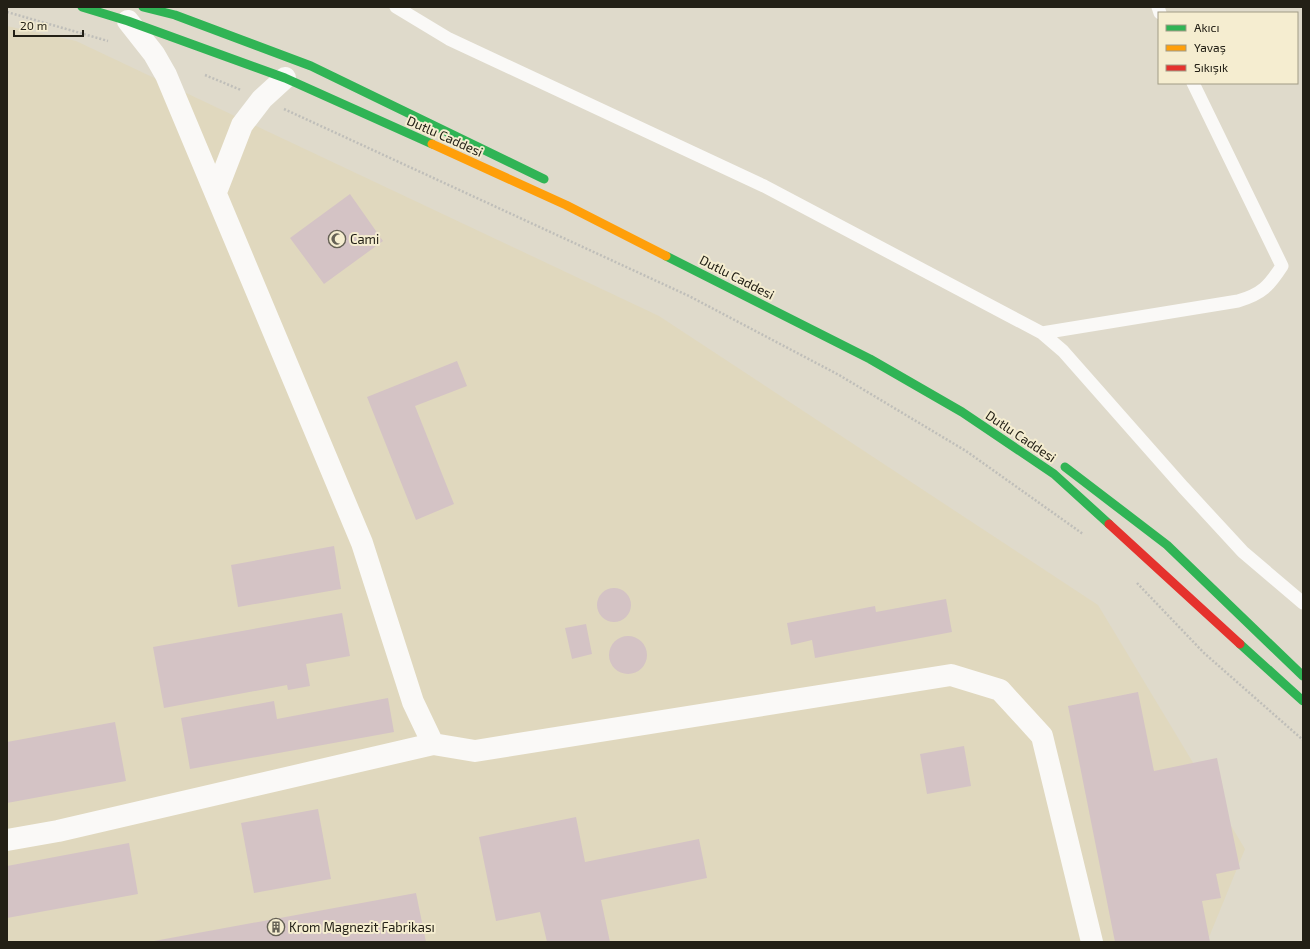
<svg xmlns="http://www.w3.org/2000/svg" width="1310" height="949" font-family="'Exo 2',sans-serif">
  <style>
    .built { fill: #e0d8be }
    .building { fill: #d4c3c5 }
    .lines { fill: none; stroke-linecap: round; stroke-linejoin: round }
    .path { stroke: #bfbeb9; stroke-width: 2.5; stroke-dasharray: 2 2; stroke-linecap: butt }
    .lane { stroke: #faf9f7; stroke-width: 13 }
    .street { stroke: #faf9f7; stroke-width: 22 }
    .fast { stroke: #30b455; stroke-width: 9 }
    .slow { stroke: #ff9f0a; stroke-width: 9 }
    .jam { stroke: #e5322d; stroke-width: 9 }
    .labels { text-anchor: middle; stroke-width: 4; stroke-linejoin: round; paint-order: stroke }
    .street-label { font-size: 13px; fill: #232016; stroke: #f5edd0 }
    .poi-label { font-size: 13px; fill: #232016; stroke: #f5edd0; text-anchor: start }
  </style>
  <rect width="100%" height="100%" fill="#dfdacb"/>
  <path class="built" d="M7 26 76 41 659 316 1098 605 1245 849 1207 942H7Z"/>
  <path class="building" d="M350 194 383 241 324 284 290 238Z
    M457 361 467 386 415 406 454 504 416 520 367 397Z
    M334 546 341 589 238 607 231 565Z
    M597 605a17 17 0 1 1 34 0a17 17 0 1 1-34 0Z
    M946 599 952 632 815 658 812 640 791 645 787 623 875 606 876 612Z
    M342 613 350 656 306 664 310 686 288 690 287 685 164 708 153 647Z
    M586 624 592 654 572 659 565 628Z
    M609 655a19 19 0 1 1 38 0a19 19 0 1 1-38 0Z
    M1138 692 1154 771 1217 758 1240 869 1216 874 1221 898 1202 901 1210 942H1115L1068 706Z
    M388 698 394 732 190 769 181 718 274 701 277 719Z
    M115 722 126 781 7 803V742Z
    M964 746 971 786 927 794 920 754Z
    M318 809 331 879 254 893 241 823Z
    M576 817 585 862 699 839 707 878 601 900 610 942H547L540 912 496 921 479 837Z
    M129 843 138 894 7 918V866Z
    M416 893 426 942H154V941Z"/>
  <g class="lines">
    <path class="path" d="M7 12 108 41
      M205 75 241 90
      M284 109 689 296 839 375 966 451 1083 534
      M1137 583 1204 653 1303 740"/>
    <path class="lane" d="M396 7 449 39 764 186 1042 333 1063 351 1183 487 1243 552 1303 603
      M1158 7 1160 13
      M1042 333 1238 301C1262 294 1269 286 1282 266L1193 83"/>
    <path class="street" d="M128 21 154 54 166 75 362 543 413 702 433 744 475 751 951 675 1000 690 1042 736 1092 942
      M216 192 242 125 262 99 285 78
      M7 840 58 831 433 744"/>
    <path class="fast" d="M82 7 128 21 285 78 432 144
      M143 7 175 15 311 66 544 179
      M666 256 870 359 962 412 1054 474 1109 524
      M1065 467 1167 545 1303 676
      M1240 644 1303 701"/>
    <path class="slow" d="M432 144 566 205 666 256"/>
    <path class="jam" d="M1109 524 1240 644"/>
  </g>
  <defs>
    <symbol id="mosque-ring" viewBox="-11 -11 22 22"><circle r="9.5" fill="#f5edd0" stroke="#656155" stroke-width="1.5"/><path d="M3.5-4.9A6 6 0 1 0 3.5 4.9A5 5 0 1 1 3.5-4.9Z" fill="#656155"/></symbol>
    <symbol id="building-ring" viewBox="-11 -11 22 22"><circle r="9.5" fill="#f5edd0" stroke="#656155" stroke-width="1.5"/><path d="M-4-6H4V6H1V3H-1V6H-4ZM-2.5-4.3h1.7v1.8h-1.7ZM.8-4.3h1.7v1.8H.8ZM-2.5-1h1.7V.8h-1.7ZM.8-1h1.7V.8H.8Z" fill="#656155"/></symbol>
  </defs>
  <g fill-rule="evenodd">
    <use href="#mosque-ring" x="327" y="229" width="20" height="20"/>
    <use href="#building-ring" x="266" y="917" width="20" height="20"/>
  </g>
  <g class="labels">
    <g class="street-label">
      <text transform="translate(445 136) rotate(24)" y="5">Dutlu Caddesi</text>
      <text transform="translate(737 277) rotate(27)" y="5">Dutlu Caddesi</text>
      <text transform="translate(1021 436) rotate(34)" y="5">Dutlu Caddesi</text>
    </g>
    <g class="poi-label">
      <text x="350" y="244">Cami</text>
      <text x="289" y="932">Krom Magnezit Fabrikası</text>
    </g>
  </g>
  <rect width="1310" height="949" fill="none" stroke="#232016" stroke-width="16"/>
  <rect x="1158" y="12" width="140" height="72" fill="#f5edd0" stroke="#a19b86"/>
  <rect x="1166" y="25" width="20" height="6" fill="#30b455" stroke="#a19b86"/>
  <text x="1194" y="32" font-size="12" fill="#232016">Akıcı</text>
  <rect x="1166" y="45" width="20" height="6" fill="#ff9f0a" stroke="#a19b86"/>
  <text x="1194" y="52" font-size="12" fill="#232016">Yavaş</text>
  <rect x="1166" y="65" width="20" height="6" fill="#e5322d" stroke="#a19b86"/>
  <text x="1194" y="72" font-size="12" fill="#232016">Sıkışık</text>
  <path d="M14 30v6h69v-6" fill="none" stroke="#232016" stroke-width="2"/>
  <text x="20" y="30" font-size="12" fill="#232016" stroke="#f5edd0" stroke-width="3" paint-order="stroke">20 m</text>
</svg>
